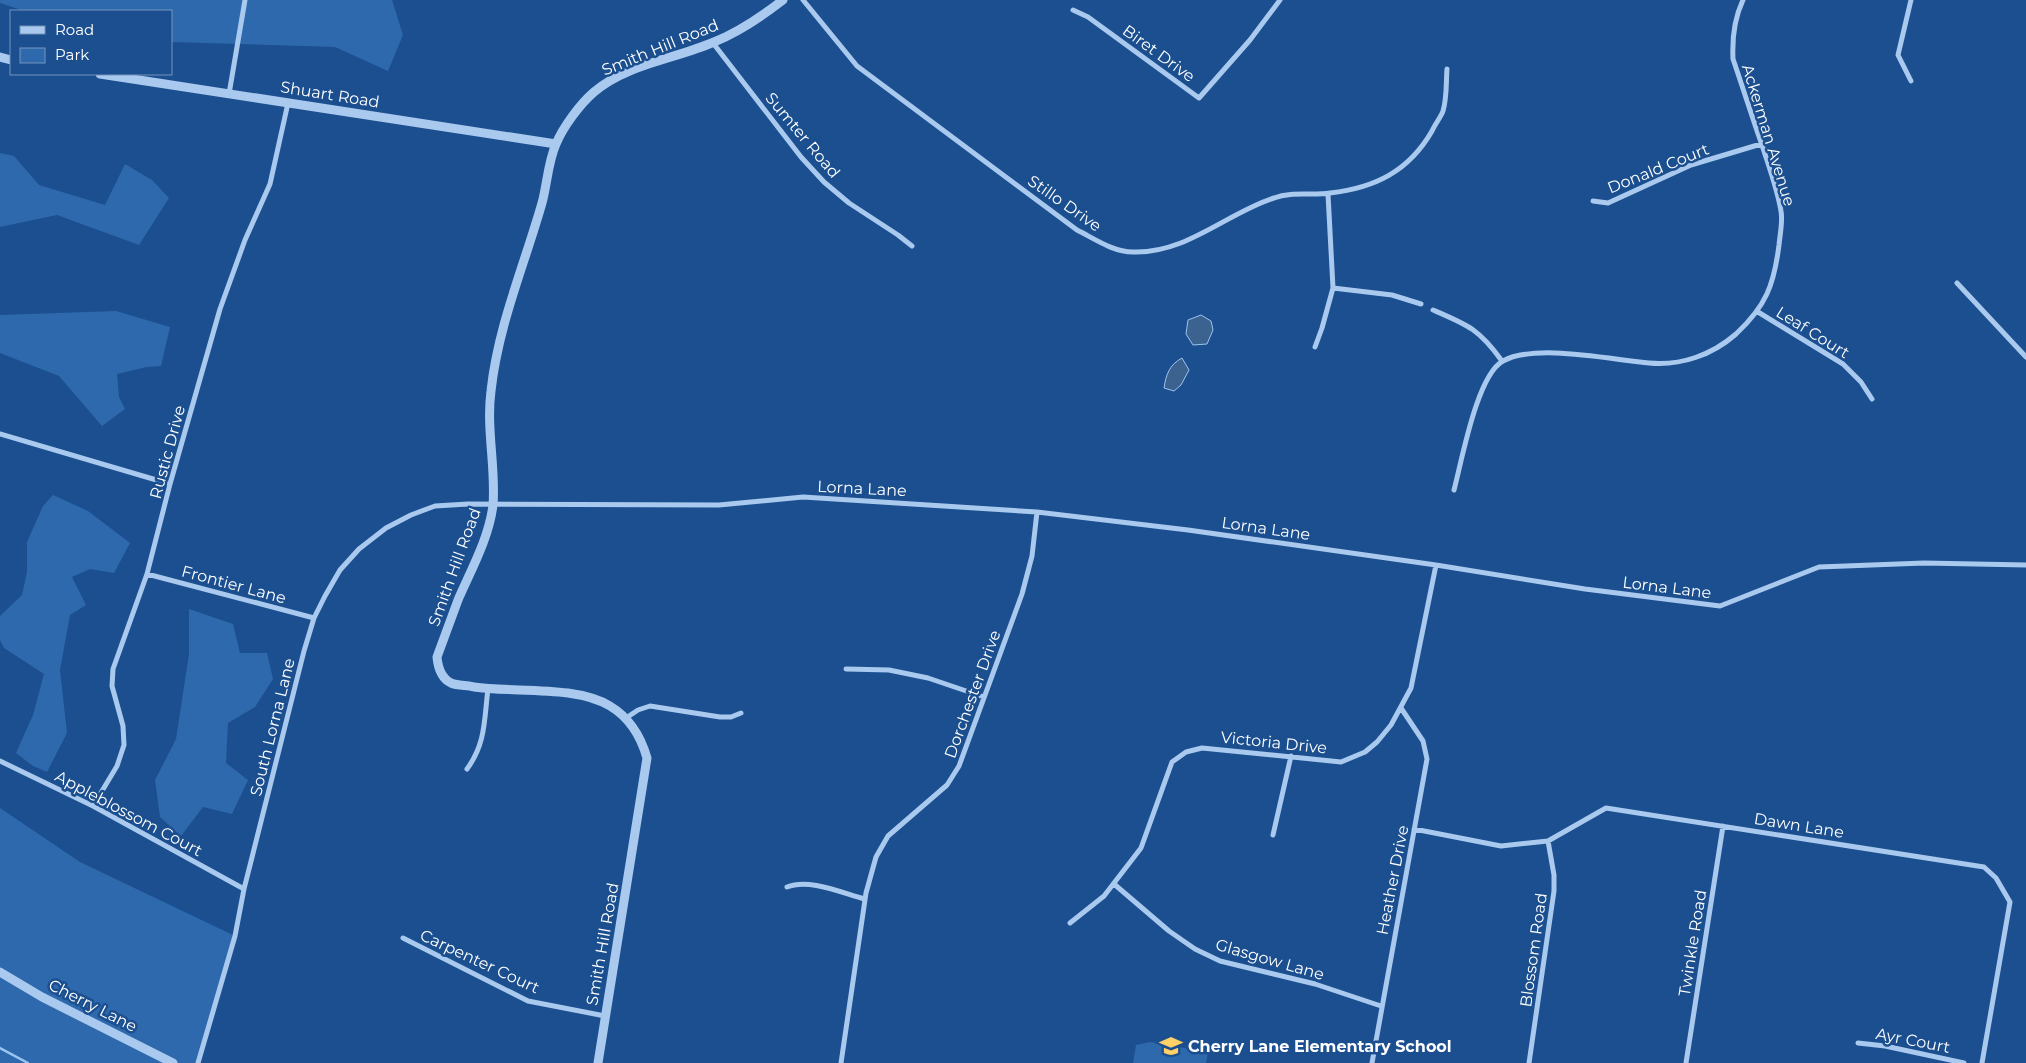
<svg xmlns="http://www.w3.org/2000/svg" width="2026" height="1063" font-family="Montserrat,sans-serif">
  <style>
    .green { fill: #2e69ad }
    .water { fill: #3c6290; stroke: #9cc4f0 }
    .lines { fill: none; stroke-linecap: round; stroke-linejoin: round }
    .stream { stroke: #9cc4f0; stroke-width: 2.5 }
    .minor { stroke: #a9c9ee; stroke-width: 5 }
    .tertiary { stroke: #a9c9ee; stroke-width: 9 }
    .labels { text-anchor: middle; stroke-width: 5; stroke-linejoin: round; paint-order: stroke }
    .street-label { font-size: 16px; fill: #fff; stroke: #1b4f8f }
    .poi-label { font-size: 16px; font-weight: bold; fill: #fff; stroke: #1b4f8f; text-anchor: start }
  </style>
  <rect width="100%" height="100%" fill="#1b4f8f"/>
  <path class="green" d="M0 0H392L403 35 388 71 335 47 171 42V11H24L0 3Z
    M0 153 14 156 39 185 105 205 125 164 152 180 169 198 139 245 57 215 0 227Z
    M116 311 170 327 161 366 147 367 117 374 119 397 125 409 102 426 59 376 0 353V315Z
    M53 495 88 511 130 543 114 573 90 569 72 577 86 605 70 615 60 670 67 733 47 772 33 766 16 753 33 715 44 674 4 648 0 640V616L22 595 27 572V542L43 506Z
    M189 609 233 624 240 653H267L273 679 255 707 228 723 226 763 248 780 232 814 203 807 181 836 160 817 155 780 176 739 189 654Z
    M0 808 80 862 235 936 198 1063H0Z
    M1150 1042 1208 1052 1206 1063H1133L1136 1045Z"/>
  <path class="water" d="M1201 315 1211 321 1213 330 1207 344 1193 345 1186 334 1188 320Z
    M1182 358 1189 370 1181 385 1174 391 1164 388C1166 375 1169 365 1182 358Z"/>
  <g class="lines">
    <path class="stream" d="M0 1048 28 1063"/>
    <path class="minor" d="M803 0 857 66 1077 230C1095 239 1113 252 1133 252 1186 254 1227 213 1274 198 1292 191 1311 196 1330 193 1375 188 1409 171 1432 131 1435 124 1441 117 1443 111 1447 98 1446 82 1447 69
      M1911 0 1898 55 1911 81
      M1073 10 1088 17 1199 98 1250 40 1280 0
      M713 43 801 157 824 182 849 203 898 235 912 246
      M229 94 245 0
      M1593 201 1608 203 1691 165 1761 144
      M1957 283 2026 357
      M1333 288 1392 295 1421 304
      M1433 310C1468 325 1479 329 1502 361
      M1758 312 1843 364 1861 382 1872 399
      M1315 347 1322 328 1333 288 1328 194
      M0 434 170 484
      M1454 490C1462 460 1477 375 1503 361 1534 343 1613 360 1649 363 1681 366 1712 355 1736 334 1766 306 1774 285 1779 245 1780 234 1783 221 1781 211 1777 188 1769 167 1762 145 1752 117 1743 88 1733 59 1732 38 1734 19 1743 0
      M147 574 314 618
      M846 669 889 670 928 678 984 697
      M626 718 638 710 650 706 720 717H731L741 713
      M0 761 93 806 244 889
      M467 769C486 743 484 720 488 689
      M93 806 117 766 124 745 123 726 112 686 113 669 147 574 170 484 220 309 245 240 270 184 288 103
      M1414 829 1501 846 1548 841 1606 808 1984 867 1996 878 2010 902 1982 1063
      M1273 835 1291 756
      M1114 884 1169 931 1195 949 1220 961 1315 984 1381 1006
      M787 887C809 878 842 893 865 899
      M1070 923 1104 896 1141 848 1172 762 1186 752 1202 748 1341 762 1365 752 1377 742 1391 725 1411 688 1436 565
      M403 938 528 1001 605 1016
      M1858 1043 1885 1046 1964 1063
      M198 1063 235 936 244 889 304 651 314 618 325 596 340 570 359 549 386 528 411 515 435 506 468 504 719 505 803 497 1037 512 1188 530 1436 565 1585 589 1720 606 1819 567 1924 563 2026 565
      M841 1063 866 893 876 857 888 836 947 785 959 766 1022 594 1032 556 1037 512
      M1372 1063 1427 759 1423 741 1401 708
      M1529 1063 1554 891V875L1548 841
      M1686 1063 1723 826"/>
    <path class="tertiary" d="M0 57 11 60
      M100 74 556 144
      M0 972 42 997 173 1063
      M598 1063 647 758C641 737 630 718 610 706 575 685 515 693 474 687 467 685 458 686 451 683 441 678 438 668 437 657 444 638 451 619 458 600 471 570 489 538 493 505 496 468 486 429 491 391 498 326 524 266 542 203 547 185 548 162 556 144 563 127 580 104 594 92 627 64 675 59 714 42 739 32 761 17 783 0"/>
  </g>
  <defs>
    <symbol id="school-bare" viewBox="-9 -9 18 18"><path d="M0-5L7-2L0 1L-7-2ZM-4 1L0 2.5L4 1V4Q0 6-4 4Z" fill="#ffd166" stroke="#1b4f8f" stroke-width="2.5" paint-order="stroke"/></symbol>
  </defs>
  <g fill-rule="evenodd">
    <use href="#school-bare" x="1155" y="1030" width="32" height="32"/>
  </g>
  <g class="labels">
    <g class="street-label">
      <text transform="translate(660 47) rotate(-22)" y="6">Smith Hill Road</text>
      <text transform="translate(1159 53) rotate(36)" y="6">Biret Drive</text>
      <text transform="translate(330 94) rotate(9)" y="6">Shuart Road</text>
      <text transform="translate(803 135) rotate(50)" y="6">Sumter Road</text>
      <text transform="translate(1769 135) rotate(73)" y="6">Ackerman Avenue</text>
      <text transform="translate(1658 168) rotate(-22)" y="6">Donald Court</text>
      <text transform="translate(1065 203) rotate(35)" y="6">Stillo Drive</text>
      <text transform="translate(1813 332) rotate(32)" y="6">Leaf Court</text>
      <text transform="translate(167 452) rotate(-75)" y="6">Rustic Drive</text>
      <text transform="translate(862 488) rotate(3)" y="6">Lorna Lane</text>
      <text transform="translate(1266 528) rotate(8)" y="6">Lorna Lane</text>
      <text transform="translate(454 567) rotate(-70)" y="6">Smith Hill Road</text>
      <text transform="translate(234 584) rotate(15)" y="6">Frontier Lane</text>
      <text transform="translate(1667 587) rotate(7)" y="6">Lorna Lane</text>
      <text transform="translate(972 694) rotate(-70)" y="6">Dorchester Drive</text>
      <text transform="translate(272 727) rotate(-76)" y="6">South Lorna Lane</text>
      <text transform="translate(1274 742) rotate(6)" y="6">Victoria Drive</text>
      <text transform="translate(129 813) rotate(28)" y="6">Appleblossom Court</text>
      <text transform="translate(1799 825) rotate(9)" y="6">Dawn Lane</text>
      <text transform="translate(1392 880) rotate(-79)" y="6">Heather Drive</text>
      <text transform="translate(1692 943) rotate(-81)" y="6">Twinkle Road</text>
      <text transform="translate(602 944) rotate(-80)" y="6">Smith Hill Road</text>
      <text transform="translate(1533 950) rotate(-82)" y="6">Blossom Road</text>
      <text transform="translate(1270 959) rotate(16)" y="6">Glasgow Lane</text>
      <text transform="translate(480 961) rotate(25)" y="6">Carpenter Court</text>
      <text transform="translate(93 1005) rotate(27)" y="6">Cherry Lane</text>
      <text transform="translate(1913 1040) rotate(11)" y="6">Ayr Court</text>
    </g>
    <g class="poi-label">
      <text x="1188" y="1052">Cherry Lane Elementary School</text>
    </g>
  </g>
  <rect x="10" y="10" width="162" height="65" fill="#1b4f8f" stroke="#7695bc"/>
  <rect x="20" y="26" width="25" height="8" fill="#a9c9ee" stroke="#7695bc"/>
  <text x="55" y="35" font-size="15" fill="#ffffff">Road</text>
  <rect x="20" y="48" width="25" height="15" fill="#2e69ad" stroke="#7695bc"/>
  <text x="55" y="60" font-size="15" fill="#ffffff">Park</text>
</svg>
